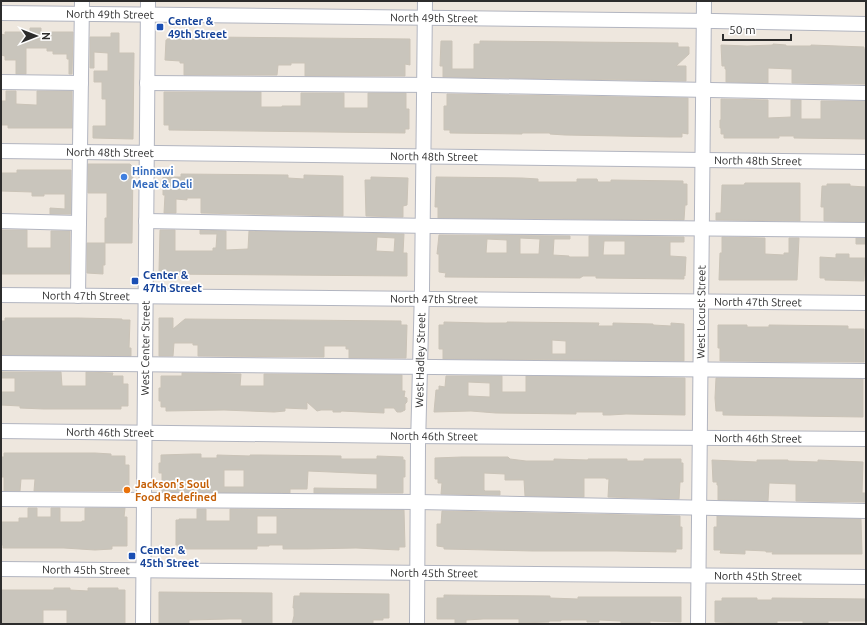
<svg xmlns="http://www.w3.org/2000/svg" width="867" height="625" font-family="Ubuntu,sans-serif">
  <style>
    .building { fill: #c9c5bc; stroke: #cac3b7; fill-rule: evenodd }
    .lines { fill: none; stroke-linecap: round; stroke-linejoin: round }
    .minor-casing { stroke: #b2b5c0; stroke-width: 16 }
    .minor { stroke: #fff; stroke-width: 14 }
    .transit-dot { fill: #1a4fb4; stroke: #fff; stroke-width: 1.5 }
    .shop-dot { fill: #3f7fe0; stroke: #fff; stroke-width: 1.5 }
    .food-dot { fill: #e8710a; stroke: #fff; stroke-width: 1.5 }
    .labels { text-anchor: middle; stroke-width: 3.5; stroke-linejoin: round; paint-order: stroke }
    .street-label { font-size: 11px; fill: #2c2c2c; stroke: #fff }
    .transit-label { font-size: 11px; font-weight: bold; fill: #164399; stroke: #fff; text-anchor: start }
    .shop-label { font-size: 11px; font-weight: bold; fill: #366cbe; stroke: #fff; text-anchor: start }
    .food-label { font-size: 11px; font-weight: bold; fill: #c56008; stroke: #fff; text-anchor: start }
  </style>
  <rect width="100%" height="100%" fill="#eee7de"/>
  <path class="building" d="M30 28H41V32H73L72 74H69V59H67V54H53V51H47V48H26V74H16V60H5V56L1 55V34L5 35V32H30Z
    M111 33H119V53H134L133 139 93 138V126H106V99H102V82H94V71H108V53L94 52V68H90V37H111Z
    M199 35 211 36V37L410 39V65L405 64V76H305V63H291V65H278L277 75H184V63H180V61L165 60 166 40H167V39H173V36H199Z
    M441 41H452V69H474V44H480V41L678 43V47H689V54L676 66H686V81L443 77V66H440Z
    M773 44 786 45V46H811V45L864 47V49H866V84L792 83V69L768 68V83L726 82V69H725V66H722L721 45 747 46 773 45Z
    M6 91H16V104L35 105H37V91H72V128H8V125H2V101H6Z
    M164 92H261V107H282V106H301V93H344V108H368V93H406V109H409V129H405V133L169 130V125H164Z
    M447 94 688 98V134L682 133V137H670L565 135 550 134V133H522V134L450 133V130H444V106H447Z
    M721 99 768 100V118L791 117V100H801V119H821V101H866V139L794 138V136H779V138H724V134H721V128H720V120H721Z
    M88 164H130L133 167 132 243H105V265H103V274L87 273V243H105V218H107V193H88Z
    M17 170H71V214H50V208L65 209V194H44V196H32V192L1 191V173H17Z
    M181 174 288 175V178L304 179V175L343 176V216L201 213V198H187V200L176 199V213H164L165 195H163V177H181Z
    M371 177 408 178 407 205 403 206V217L366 216 365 180H371Z
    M436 177 522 178 538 179V182H577V179H597L598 182H611V180L683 181V184H687V205H685L684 220 438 218V207H435Z
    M745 183H800V221L716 220V213H721L722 185H744Z
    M827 184H850V186L866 187V222L824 221V207H821L822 186H827Z
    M2 230H27V248H51V231H70V274H1Z
    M160 230H175V251H213V248H216L217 234H200V230L226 231V250L248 249 249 231 404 234 403 253H407V276L161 274 159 271ZM377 237 395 238 394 252 376 251Z
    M439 235 570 236V239H554L553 255 569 256V257H589V236L684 237V242H670V256L686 257 685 276 684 275V279L596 278V276H583L580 278 445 277 446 273 439 272V254H437ZM520 238 540 239 539 254H520ZM487 239 507 240V253H486ZM604 241H625V255H603Z
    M722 237 765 238V254L784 255V253H789V238H799L797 280H719L720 253H722Z
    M856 238H865V244H856Z
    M836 254H849V258H865L864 281 825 280V278H820V257L836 258Z
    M5 318H78L122 319V320H130L129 348H131V356L2 355 1 321H5Z
    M159 318H173V329L185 319 401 321V325H407L406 358H349V349H346V346H324V357L198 356V345H193V343H174L173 356H159Z
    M444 322 485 323H507V322L599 323 598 326H613V323L653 324V325L671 326V323L684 324V361L443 359V349H439V325H444ZM552 340 566 341V354H552Z
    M718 325H747V327H769V325L848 326V329H864V362L720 361V348H718Z
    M2 372H61L62 386H86V372L113 373 112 376H123V384H128V406H121V409H44L20 408V406L1 405V392H15V378H2Z
    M182 373 241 374 240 386H264V374L402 375V391H405L404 397 407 398V402L405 404V410L401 412H397L394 408H384V413L341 411V412H333V410H321L317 411 307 402V409L285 408V411L274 412 224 410 166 411V407H161V401H159V388H161V376H182Z
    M446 376H502V392H526V376L685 378V415L626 414 610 415H603V412H576V414L496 413 471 411 434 412 436 390H439V386L445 387ZM468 382 490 383V397L468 396Z
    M716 378 863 379V417L723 415V411H716L715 398Z
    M4 453H95L111 454V456H125V465H129V491H34L35 479H21L20 491H4V477H1V457H4Z
    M193 454H201V458H217V455L250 456V455H260L341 456V459H377V456L403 457V460H405V477H403V493H314V488L377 489V474L308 471 307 489H290V493L162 492V473H159V463H161V455ZM224 470H244V487H224Z
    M462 457H508L510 459 526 461H554V459L588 460V459H627V461H644V459H681V463H683V482H680L679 499 608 497 609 479H606V478H584V497L525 496 524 480H505V474L484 473V490L485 491H500V495L441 494 442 483H438V479H435V458Z
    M712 460 757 462V460H788V461L818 462V460L863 462 862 493H866V502L796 501V484L769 483 768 501 718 500V485H717V482H713Z
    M28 508H37V517H51V508H60V522H82V521H85V508H125L124 517H127V546H112V549L95 550 64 548H3V545H1V522H19V518H28Z
    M197 509H206V521H230V509L404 510 405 547H399V550L356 548 307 549H283V545H269V546H257V549H178V545H176V520H179V519H197ZM257 516H277V534H257Z
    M442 511 680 516V527H682V549H676V552L617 551H533L444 549V547L437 546V524H441Z
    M717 516 861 519 862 554H772L773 552H766V551L745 550V554L720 553 721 550H714V527H717Z
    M54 588H70V590L88 591V588H118V590H125V624H67V610H43V624H1V590H54Z
    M159 592 272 593V624H242V619H229L189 620V624H159Z
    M300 593 389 594V618H383V620H373V624H292L294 616V608H293L294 596H300Z
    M444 595 550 596V598L578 599V597H681V622L650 621V623H621V621L599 620V622H587V620H561V621H549V622L519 623V619H483L466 620V624H455V619H437V598H444Z
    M722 598H757V600H772V598L866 599V621H828V623L811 624H803V621H777V624L715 622V601H722Z"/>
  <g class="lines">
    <defs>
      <g id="minor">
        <path id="s1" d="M1 13 714 21 866 24"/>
        <path d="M1 82 81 83"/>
        <path d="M147 83 434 85 866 93"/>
        <path id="s2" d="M1 151 866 162"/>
        <path d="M1 221 79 223"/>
        <path d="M146 221 432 226 866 230"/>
        <path id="s3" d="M1 295 866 303"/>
        <path d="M78 296 82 1"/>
        <path d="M1 363 866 371"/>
        <path id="s4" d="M1 431 409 436 866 439"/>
        <path d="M1 499 418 502 866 511"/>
        <path id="s5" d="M1 569 866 577"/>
        <path id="s6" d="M143 624 148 1"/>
        <path id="s7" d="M417 624 418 445 422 289 425 1"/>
        <path id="s8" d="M698 624 704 1"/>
      </g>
    </defs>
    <use href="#minor" class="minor-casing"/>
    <use href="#minor" class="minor"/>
  </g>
  <g class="transit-dot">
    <rect x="156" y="23" width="8" height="8" rx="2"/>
    <rect x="131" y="277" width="8" height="8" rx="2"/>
    <rect x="128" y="552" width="8" height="8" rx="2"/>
  </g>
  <circle class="shop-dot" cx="124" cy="177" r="4"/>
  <circle class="food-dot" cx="127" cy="490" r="4"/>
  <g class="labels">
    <g class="street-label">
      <text dy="4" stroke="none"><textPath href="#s1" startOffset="109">North 49th Street</textPath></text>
      <text dy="4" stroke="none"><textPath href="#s1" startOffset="433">North 49th Street</textPath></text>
      <text dy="4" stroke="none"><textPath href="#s2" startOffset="109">North 48th Street</textPath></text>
      <text dy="4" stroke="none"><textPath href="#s2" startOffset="433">North 48th Street</textPath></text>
      <text dy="4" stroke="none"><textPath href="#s2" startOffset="757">North 48th Street</textPath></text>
      <text dy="4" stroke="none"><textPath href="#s3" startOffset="85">North 47th Street</textPath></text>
      <text dy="4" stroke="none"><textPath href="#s3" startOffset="433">North 47th Street</textPath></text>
      <text dy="4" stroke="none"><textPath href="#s3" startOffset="757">North 47th Street</textPath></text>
      <text dy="4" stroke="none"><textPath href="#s8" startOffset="312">West Locust Street</textPath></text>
      <text dy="4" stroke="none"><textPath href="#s6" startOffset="276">West Center Street</textPath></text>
      <text dy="4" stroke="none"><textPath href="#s7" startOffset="264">West Hadley Street</textPath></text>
      <text dy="4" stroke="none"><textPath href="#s4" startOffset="109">North 46th Street</textPath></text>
      <text dy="4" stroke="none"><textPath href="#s4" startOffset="433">North 46th Street</textPath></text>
      <text dy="4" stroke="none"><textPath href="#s4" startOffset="757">North 46th Street</textPath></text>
      <text dy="4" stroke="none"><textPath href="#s5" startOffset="85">North 45th Street</textPath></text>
      <text dy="4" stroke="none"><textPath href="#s5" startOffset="433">North 45th Street</textPath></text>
      <text dy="4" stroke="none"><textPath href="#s5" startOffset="757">North 45th Street</textPath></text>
    </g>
    <g class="transit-label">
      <text x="168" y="25">Center &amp;<tspan x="168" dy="13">49th Street</tspan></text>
      <text x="143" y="279">Center &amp;<tspan x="143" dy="13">47th Street</tspan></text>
      <text x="140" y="554">Center &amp;<tspan x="140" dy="13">45th Street</tspan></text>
    </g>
    <g class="shop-label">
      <text x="132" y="175">Hinnawi<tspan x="132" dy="13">Meat &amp; Deli</tspan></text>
    </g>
    <g class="food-label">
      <text x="135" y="488">Jackson's Soul<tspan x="135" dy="13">Food Redefined</tspan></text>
    </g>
  </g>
  <rect width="867" height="625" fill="none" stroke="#2c2c2c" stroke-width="4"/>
  <g transform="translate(36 36) rotate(90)" stroke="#ffffff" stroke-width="3" paint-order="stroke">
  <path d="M0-3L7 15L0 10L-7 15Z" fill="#2c2c2c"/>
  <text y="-6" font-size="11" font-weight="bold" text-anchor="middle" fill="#2c2c2c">N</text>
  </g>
  <path d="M723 34v6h68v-6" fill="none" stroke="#2c2c2c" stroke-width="2"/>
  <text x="729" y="34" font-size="12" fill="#2c2c2c" stroke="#ffffff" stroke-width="3" paint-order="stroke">50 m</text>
</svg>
